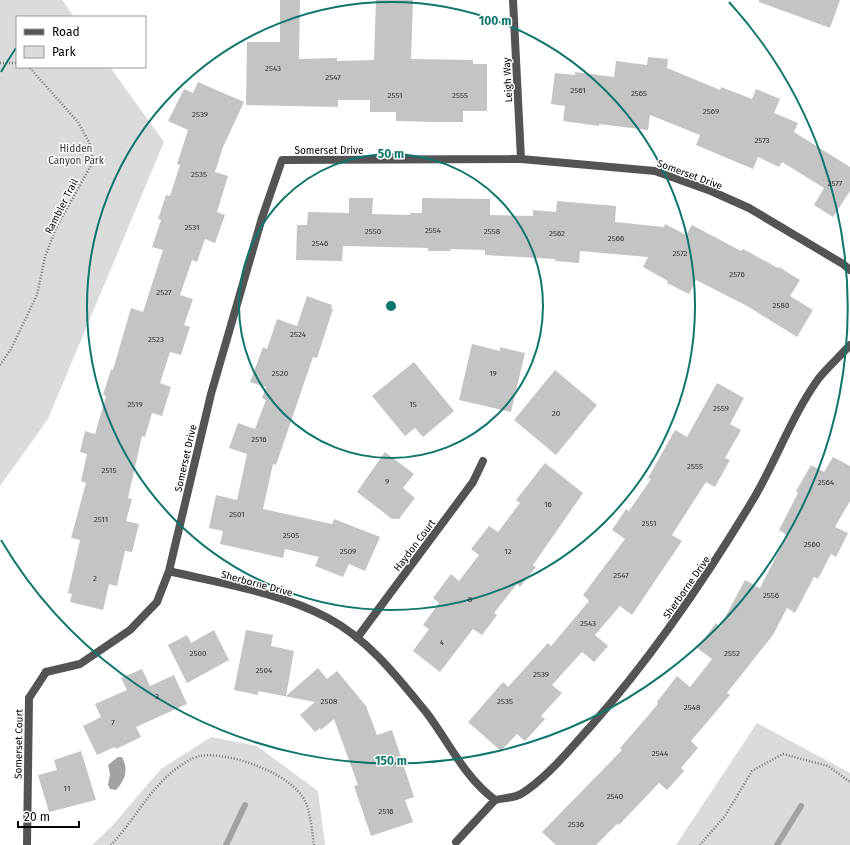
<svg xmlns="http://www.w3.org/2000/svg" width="850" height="845" font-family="'Fira Sans',sans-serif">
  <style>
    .green { fill: #dbdbdb }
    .water { fill: #a2a2a2 }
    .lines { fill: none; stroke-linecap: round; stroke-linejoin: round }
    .stream { stroke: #a2a2a2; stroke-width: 6 }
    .building { fill: #c4c4c4 }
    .path { stroke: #767676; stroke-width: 2.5; stroke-dasharray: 1 2; stroke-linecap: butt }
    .lane { stroke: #545454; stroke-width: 8 }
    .street { stroke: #545454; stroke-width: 8 }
    .ring { fill: none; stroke: #0f766e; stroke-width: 2 }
    .labels { text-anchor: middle; stroke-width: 3; stroke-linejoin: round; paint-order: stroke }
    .number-label { font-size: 8px; fill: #313131 }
    .street-label { font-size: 10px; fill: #000; stroke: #fff }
    .park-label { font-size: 10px; fill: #323232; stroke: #fff }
    .centre { fill: #0f766e; stroke: #fff; stroke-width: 2 }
    .ring-label { font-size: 12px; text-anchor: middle; font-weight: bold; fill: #0f766e; stroke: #fff; stroke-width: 3; stroke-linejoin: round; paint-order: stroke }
  </style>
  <rect width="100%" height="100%" fill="#fff"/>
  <path class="green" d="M0 0H62L74 17H17V67H110L164 142 48 419 0 486Z
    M757 723 850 773V845H676Z
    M211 737 257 746 318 791 325 845H92L112 826 161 769Z"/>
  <path class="water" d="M118 757H122C129 770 125 780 116 790L110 789 108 785 110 774 108 765Z"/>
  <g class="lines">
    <path class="stream" d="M226 845 245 805
      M777 845 801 806"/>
  </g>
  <path class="building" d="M280 0H300L299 59 337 58V61L374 60 376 0H413L411 59 473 60V64H487V111H463V122H434L396 121V112H370V100H338V107L246 105 247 42H280Z
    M759 0H840L830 28 759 2Z
    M648 57 668 59 667 68 720 90 721 87 752 99 756 89 780 99 774 113 798 123 794 132 850 167V191L833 217 814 205 824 188 782 162 779 167 758 157 753 169 696 145 700 135 650 115 648 130 599 124V126L563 121 565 106 551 104 555 73 575 75V72L614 77 616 61 647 65Z
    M198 82 244 102 223 147 215 172 228 176 217 212 225 215 215 243 205 239 197 262 192 260 180 295 193 299 184 325 190 327 181 355 170 352 160 383 171 387 162 416 152 413 145 437 142 436 128 498 132 499 126 521 139 524 132 552 125 551 117 586 109 584 103 610 70 602 72 594 68 593 80 540 71 538 86 483 81 481 87 454 80 452 85 431 95 434 106 396 103 395 111 369 113 370 131 308 143 312 163 250 152 247 161 220 158 219 166 195 170 196 180 165 177 164 188 130 168 121 184 89 193 93Z
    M349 198H373L372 214 410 215V213H422V198L490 199V215L533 216V210L556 212 557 201 616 206 615 222 664 227 665 224 686 235 692 225 741 251 743 249 778 268 779 267 800 280 790 296 813 310 797 337 747 306 696 280 689 294 667 283 668 281 643 267 648 257 580 251 579 263 555 261V259L485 255V250L450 249 451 251H428V248L343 246 342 261 296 260 297 225H307L308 212 349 213Z
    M307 296 332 305 331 308 333 309 317 358 313 357 276 465 273 464 263 509 332 524 334 519 380 537 365 571 349 564 343 577 315 566 319 557 285 549 283 558 220 544 223 531 209 528 216 495 237 500 247 454 229 448 238 423 255 429 266 400 262 398 266 387 250 382 263 347 267 349 277 319 297 326Z
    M472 344 500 351V347L525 353 511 412 459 400Z
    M414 362 454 411 423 437 415 428 405 436 372 396Z
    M555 370 597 405 556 455 514 420Z
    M717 383 744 398 730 424 741 430 725 458 730 460 715 487 706 482 672 535 682 541 632 615 620 606 595 635 608 646 594 662 582 652 552 685 562 693 541 716 545 719 525 741 517 734 501 751 468 722 503 682 508 687 548 643 551 646 589 601 583 595 625 539 612 530 626 509 629 511 651 479 648 478 675 430 687 437Z
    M385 452 414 474 403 488 415 498 399 519H392L357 492Z
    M833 457 850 466V501L835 527 848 533 836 557 831 554 818 579 814 577 795 613 787 608 773 635 727 693 730 695 691 741 698 748 681 768 684 771 667 790 659 783 619 825 617 824 596 845H556L542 832 622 750 620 748 658 704 657 702 677 676 690 687 712 659 697 648 716 623 720 627 745 580 760 588 787 535 779 530 798 493 796 491 811 465 824 472Z
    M545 463 583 493 533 565 536 567 520 587 517 584 494 613 497 615 482 635 473 629 440 672 413 651 429 629 423 625 439 603 433 598 451 574 459 581 479 555 471 549 489 526 498 532 520 503 516 500Z
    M214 630 229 660 187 683 168 645 187 635 191 643Z
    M246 630 273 635 271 646 294 651 286 696 318 668 327 679 337 671 366 706 377 735 392 730 414 797 405 800 413 822 371 836 354 786 358 785 334 719 321 730 320 728 315 732 300 715 315 702 258 691V695L234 690Z
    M142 669 150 686 174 675 187 704 136 727 141 737 116 749 115 747 97 755 83 726 101 717 95 704 127 690 121 678Z
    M81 751 96 800 49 812 38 775 57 770 54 760Z"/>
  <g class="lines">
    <path class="path" d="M0 63H17
      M0 365 11 349 37 295 45 257 56 228 93 162 89 142 78 122 29 67
      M111 845C133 822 147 793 172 772 178 767 192 757 200 756 229 751 294 774 306 803 311 816 312 832 314 845
      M700 845 725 816 752 771 783 754 828 766 850 782"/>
    <path class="lane" d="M27 845 29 698 46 672"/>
    <path class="street" d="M513 0 521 159
      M169 571C222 584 279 592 328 618 369 640 398 678 426 712 449 742 464 777 495 800 503 798 514 798 521 794 546 779 571 748 591 726 653 656 706 578 754 498 777 459 792 415 819 378 828 367 840 356 850 345
      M357 638 473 482 483 461
      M46 672 80 664 130 630 157 602 169 571 211 394 262 218 282 160 521 159 655 171 711 191 749 208 843 264 850 270
      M456 842 495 800"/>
  </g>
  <g class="ring">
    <circle cx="391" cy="306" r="152"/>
    <circle cx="391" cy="306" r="304"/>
    <path d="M1 72A455 455 0 0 1 16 48M729 2A455 455 0 1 1 1 540"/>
  </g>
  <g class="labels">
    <g class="number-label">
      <text x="273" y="71">2543</text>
      <text x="333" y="80">2547</text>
      <text x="578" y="93">2561</text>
      <text x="639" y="96">2565</text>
      <text x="395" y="98">2551</text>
      <text x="460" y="98">2555</text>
      <text x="711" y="114">2569</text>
      <text x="200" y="117">2539</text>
      <text x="762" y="143">2573</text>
      <text x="199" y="177">2535</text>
      <text x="835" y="186">2577</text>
      <text x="192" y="230">2531</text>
      <text x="433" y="233">2554</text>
      <text x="373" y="234">2550</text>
      <text x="492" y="234">2558</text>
      <text x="557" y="236">2562</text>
      <text x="616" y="241">2566</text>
      <text x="320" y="246">2546</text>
      <text x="680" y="256">2572</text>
      <text x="737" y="277">2576</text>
      <text x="164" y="295">2527</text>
      <text x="781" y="308">2580</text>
      <text x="298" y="337">2524</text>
      <text x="156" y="342">2523</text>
      <text x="280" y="376">2520</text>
      <text x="493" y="376">19</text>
      <text x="135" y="407">2519</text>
      <text x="413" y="407">15</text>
      <text x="721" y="411">2559</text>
      <text x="556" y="416">20</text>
      <text x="259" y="442">2516</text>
      <text x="695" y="469">2555</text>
      <text x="109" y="473">2515</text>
      <text x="387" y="484">9</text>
      <text x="826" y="485">2564</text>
      <text x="548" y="507">16</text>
      <text x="237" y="517">2501</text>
      <text x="101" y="522">2511</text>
      <text x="649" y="526">2551</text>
      <text x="291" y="538">2505</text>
      <text x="812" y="547">2560</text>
      <text x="348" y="554">2509</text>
      <text x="508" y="554">12</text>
      <text x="621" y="578">2547</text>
      <text x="95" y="581">2</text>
      <text x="771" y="598">2556</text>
      <text x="470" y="602">8</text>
      <text x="588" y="626">2543</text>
      <text x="442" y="645">4</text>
      <text x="198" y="656">2500</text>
      <text x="732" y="656">2552</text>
      <text x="264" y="673">2504</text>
      <text x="541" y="677">2539</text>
      <text x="157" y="699">3</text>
      <text x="329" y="704">2508</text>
      <text x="505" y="704">2535</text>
      <text x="692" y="710">2548</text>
      <text x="113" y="725">7</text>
      <text x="660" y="756">2544</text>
      <text x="67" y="791">11</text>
      <text x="615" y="799">2540</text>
      <text x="386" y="814">2516</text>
      <text x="576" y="827">2536</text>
    </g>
    <g class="street-label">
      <text transform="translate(507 80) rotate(-93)" y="4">Leigh Way</text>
      <text x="329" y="154">Somerset Drive</text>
      <text transform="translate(690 174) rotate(20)" y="4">Somerset Drive</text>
      <text transform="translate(61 206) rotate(-63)" y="4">Rambler Trail</text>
      <text transform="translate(185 458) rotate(-77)" y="4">Somerset Drive</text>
      <text transform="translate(414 545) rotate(-53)" y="4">Haydon Court</text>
      <text transform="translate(257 583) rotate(15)" y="4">Sherborne Drive</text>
      <text transform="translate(686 587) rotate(-55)" y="4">Sherborne Drive</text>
      <text transform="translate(18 744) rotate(-89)" y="4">Somerset Court</text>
    </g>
    <g class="park-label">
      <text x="76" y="152">Hidden<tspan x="76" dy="12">Canyon Park</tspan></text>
    </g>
  </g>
  <circle cx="391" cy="306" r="6" class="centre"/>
  <g class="ring-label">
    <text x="495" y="25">100 m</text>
    <text x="391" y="158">50 m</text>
    <text x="391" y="765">150 m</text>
  </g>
  <rect x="16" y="16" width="130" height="52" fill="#ffffff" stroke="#999999"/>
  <rect x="24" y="29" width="20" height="6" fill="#545454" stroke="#999999"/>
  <text x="52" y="36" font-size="12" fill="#000000">Road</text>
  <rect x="24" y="46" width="20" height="12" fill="#dbdbdb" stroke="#999999"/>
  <text x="52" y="56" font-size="12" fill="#000000">Park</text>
  <path d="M18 821v6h61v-6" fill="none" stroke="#000000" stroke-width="2"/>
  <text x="24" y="821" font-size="12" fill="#000000" stroke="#ffffff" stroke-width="3" paint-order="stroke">20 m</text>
</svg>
